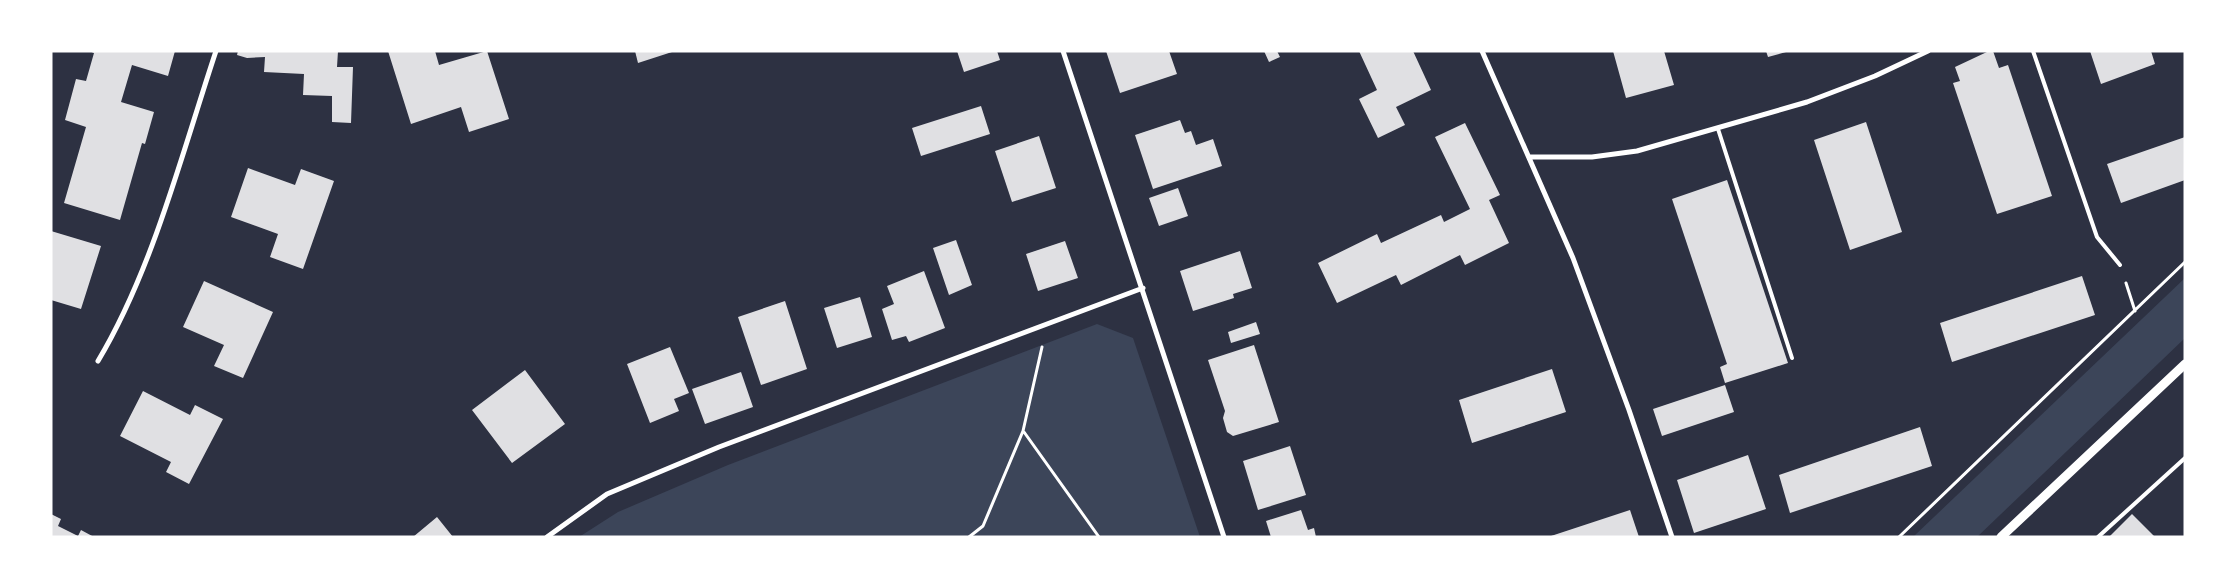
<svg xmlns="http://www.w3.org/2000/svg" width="2236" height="588" font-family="'IBM Plex Sans',sans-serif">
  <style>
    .green { fill: #3c4559 }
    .building { fill: #e0e0e3 }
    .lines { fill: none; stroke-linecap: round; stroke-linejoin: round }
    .path { stroke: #fff; stroke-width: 3 }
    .service { stroke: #fff; stroke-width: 4 }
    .minor { stroke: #fff; stroke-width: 5 }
    .tertiary { stroke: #fff; stroke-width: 9 }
  </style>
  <rect width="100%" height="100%" fill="#2d3142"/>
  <path class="green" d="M2185 278V338L1977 537H1913Z
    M1097 324 1133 338 1200 537H579L618 512 728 465Z"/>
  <path class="building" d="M89 51H175L168 76 132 65 121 102 154 112 145 144 142 143 120 220 64 203 86 127 65 120 76 79 86 81 94 53Z
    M238 51H338L337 67H353L351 123 332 122V96L303 95 304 74 264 72 265 57 247 58 237 55Z
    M388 51H435L439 65 487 51 509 119 469 132 461 107 411 124Z
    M635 51H672V52L638 63Z
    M957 51H997L1000 60 964 72Z
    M1106 51H1169L1177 74 1120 93Z
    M1264 51H1277L1280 57 1269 62Z
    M1359 51H1413L1431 90 1396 107 1405 125 1378 138 1359 99 1377 90Z
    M1613 51H1664L1674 85 1626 98Z
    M1766 51H1786V52L1768 57Z
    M1989 51H1993L1999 68 2008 65 2052 196 1997 214 1953 83 1960 81 1955 67Z
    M2090 51H2151L2155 64 2101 84Z
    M981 106 990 134 921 156 912 128Z
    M1180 120 1185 133 1191 131 1196 145 1213 139 1222 166 1153 189 1135 135Z
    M1866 122 1902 232 1850 250 1814 140Z
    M1465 123 1500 195 1489 200 1509 243 1465 265 1460 255 1401 285 1396 275 1337 303 1318 263 1377 234 1381 243 1441 215 1444 222 1470 209 1435 137Z
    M1039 136 1056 188 1012 202 995 151Z
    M2185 137V180L2121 203 2107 164Z
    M248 168 295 185 301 169 334 181 303 269 270 257 278 234 231 217Z
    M1727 180 1788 363 1725 383 1720 367 1727 364 1672 199Z
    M1178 188 1188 216 1159 226 1149 198Z
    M51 231 101 246 81 309 51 300Z
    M956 240 972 285 949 295 933 248Z
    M1065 241 1078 278 1038 291 1026 254Z
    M1240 251 1252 288 1233 294 1234 298 1193 311 1180 271Z
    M924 271 945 328 909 342 906 336 892 340 882 309 894 304 887 286Z
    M2082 276 2095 315 1952 362 1940 323Z
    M204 281 273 312 243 378 214 366 224 345 183 327Z
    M860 297 872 337 837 348 824 308Z
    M785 301 807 369 761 385 738 317Z
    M1256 322 1260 334 1231 343 1228 332Z
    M1254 345 1279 422 1233 436 1227 432 1223 418 1225 411 1208 360Z
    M670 347 689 393 674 399 679 411 650 423 627 364Z
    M1552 369 1566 412 1472 443 1459 400Z
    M525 370 565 424 512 463 472 410Z
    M741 372 753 407 705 424 692 389Z
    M1725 385 1734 412 1662 436 1653 409Z
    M143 391 190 415 195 405 223 419 189 484 166 472 171 462 120 436Z
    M1920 427 1932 466 1790 513 1779 475Z
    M1290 446 1306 495 1258 510 1243 461Z
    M1748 455 1766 509 1694 533 1677 480Z
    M1301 510 1308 530 1314 528 1316 537H1271L1266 521Z
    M1630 510 1639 537H1551V536Z
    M51 514 61 519 58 526 78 536 81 530 94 537H51Z
    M2132 514 2155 537H2109Z
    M437 517 453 537H413Z"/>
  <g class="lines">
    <path class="path" d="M2126 283 2135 311
      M1024 432 1099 537
      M969 537 983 526 1023 431 1042 347
      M1899 537 2185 262"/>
    <path class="service" d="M2033 51 2097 237 2120 265
      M1718 129 1792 358
      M2098 537 2185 458"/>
    <path class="minor" d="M1063 51 1224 537
      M1482 51 1573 258 1629 410 1672 537
      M1530 157H1592L1637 151 1807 102 1875 76 1928 51
      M98 361C153 269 182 153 216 51
      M547 537 607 494 719 447 1143 288"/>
    <path class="tertiary" d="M2001 537 2185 364"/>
  </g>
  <rect width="2236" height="588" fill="none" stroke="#ffffff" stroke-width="105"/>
</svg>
